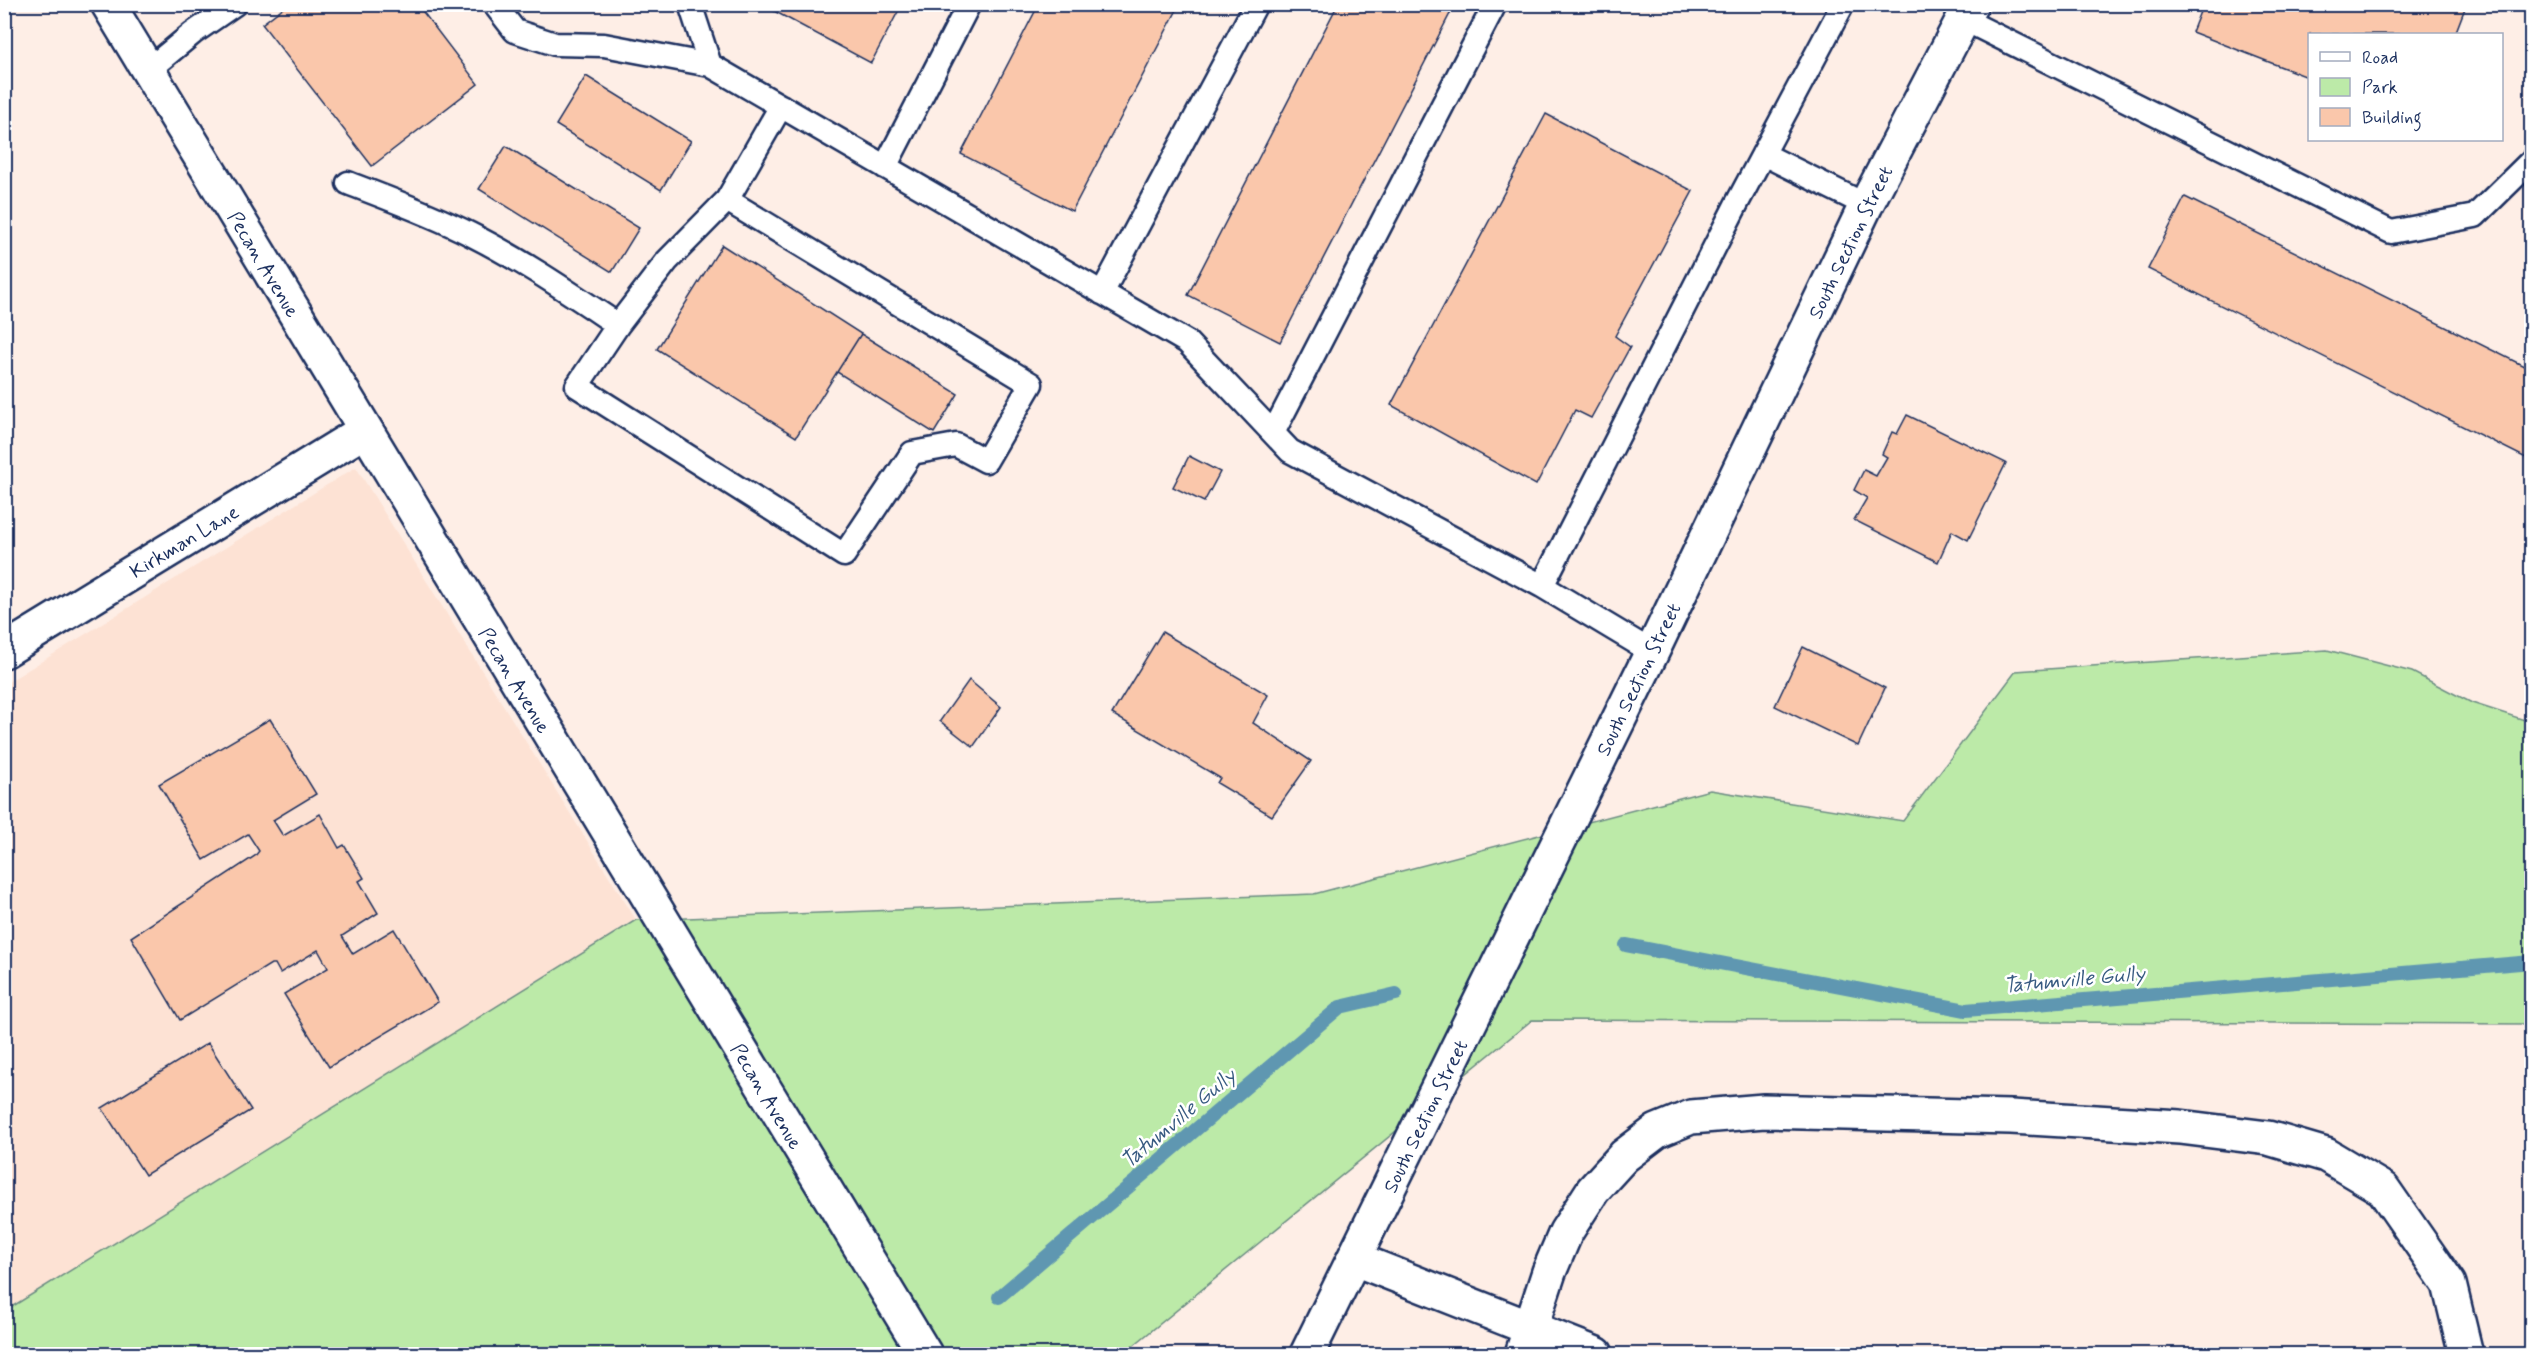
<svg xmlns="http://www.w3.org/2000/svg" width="2536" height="1359" font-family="Mynerve,sans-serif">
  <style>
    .built { fill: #fde2d4 }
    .green { fill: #bceaa8; stroke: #6c8c83; stroke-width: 1.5 }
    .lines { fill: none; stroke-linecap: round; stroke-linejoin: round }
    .stream { stroke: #5f97b1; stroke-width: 14 }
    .building { fill: #fac7ab; stroke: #1b2f5e; stroke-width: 1.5 }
    .lane-casing { stroke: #1b2f5e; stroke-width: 27 }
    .street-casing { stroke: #1b2f5e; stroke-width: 38 }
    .secondary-casing { stroke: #1b2f5e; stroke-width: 38 }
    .lane { stroke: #fff; stroke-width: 22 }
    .street { stroke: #fff; stroke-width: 33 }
    .secondary { stroke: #fff; stroke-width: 33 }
    .labels { text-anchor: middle; stroke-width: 5; stroke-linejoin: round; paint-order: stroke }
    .street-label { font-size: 20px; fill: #1b2f5e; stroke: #fff }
    .water-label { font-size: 21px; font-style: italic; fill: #375a81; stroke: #fff }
  </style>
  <rect width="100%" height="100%" fill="#feeee6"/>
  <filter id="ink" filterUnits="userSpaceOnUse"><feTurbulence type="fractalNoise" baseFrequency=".0167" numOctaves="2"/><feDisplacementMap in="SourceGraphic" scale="12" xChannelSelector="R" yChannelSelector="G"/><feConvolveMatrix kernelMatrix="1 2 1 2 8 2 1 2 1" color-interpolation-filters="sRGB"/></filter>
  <g filter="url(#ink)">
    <path class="built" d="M356 467 636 920 5 1311V684Z"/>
    <path class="green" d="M2327 650 2412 672 2472 703 2531 722V1024L1532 1020 1123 1354H5V1311L636 920 1314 894 1710 790 1903 821 2016 671Z"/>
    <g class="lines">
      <path class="stream" d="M1626 945 1966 1010 2532 962
        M999 1297 1340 1007 1396 994"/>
    </g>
    <path class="building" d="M288 4H417L478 84 372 166 262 24Z
      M761 4H902L871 63Z
      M1039 4H1180L1072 211 961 154Z
      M1338 4H1455L1280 342 1188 295Z
      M2203 4H2458L2465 8 2455 34H2310V78L2192 32Z
      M586 76 691 141 661 190 556 125Z
      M1546 114 1693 191 1615 336 1630 347 1591 418 1575 410 1536 485 1391 405Z
      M506 146 639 228 612 272 479 189Z
      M2185 197 2532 370V461L2148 269Z
      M722 245 861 334 796 437 657 349Z
      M861 334 958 394 934 433 837 372Z
      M1907 415 2006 463 1968 540 1952 531 1938 562 1854 520 1867 498 1854 490 1864 470 1876 476 1887 457 1882 454 1892 432 1897 434Z
      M1189 456 1220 472 1204 502 1173 487Z
      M1162 632 1268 695 1253 723 1311 761 1272 816 1217 783 1220 778 1112 714Z
      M1803 647 1885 688 1858 746 1775 706Z
      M969 680 1001 707 973 747 940 721Z
      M270 719 316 794 273 820 283 836 320 814 339 848 344 845 364 878 359 881 378 913 342 936 353 954 394 929 438 1002 329 1067 284 994 328 968 318 950 280 973 275 964H271L180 1020 131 937 255 856 259 851 248 834 204 860 159 784Z
      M208 1043 251 1110 145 1175 102 1108Z"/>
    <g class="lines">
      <defs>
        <path id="lane" d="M494 4 515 31 555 44 604 45 710 65
          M690 4 710 65 1187 342 1290 451 1542 586 1652 652
          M1963 19 2391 232 2475 216 2532 160
          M147 71 193 33 235 4
          M1763 154 1866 205
          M885 167 969 4
          M348 183C389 199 431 214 470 234 522 260 570 293 618 325L577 386 844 555 912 453 956 445 986 461 1031 384 727 200 781 106
          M1102 293 1256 4
          M618 325 667 261 727 200
          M1273 433 1495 4
          M1542 586 1736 205 1843 4"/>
        <path id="street" d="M108 4 925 1354
          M4 651 364 431
          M1355 1259 1596 1354
          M1522 1354 1549 1272 1566 1232 1593 1190 1624 1156 1657 1131 1691 1117 1764 1111 2011 1117 2180 1127 2268 1138 2326 1155 2383 1189 2449 1284 2466 1354"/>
        <path id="secondary" d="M1307 1354 1652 652 1866 205 1971 4"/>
      </defs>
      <use href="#lane" class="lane-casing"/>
      <use href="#street" class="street-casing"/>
      <use href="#secondary" class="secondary-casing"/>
      <use href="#lane" class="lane"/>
      <use href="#street" class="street"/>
      <use href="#secondary" class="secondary"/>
    </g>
  </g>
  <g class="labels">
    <g class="street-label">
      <text transform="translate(1850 242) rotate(-64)" y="7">South Section Street</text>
      <text transform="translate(264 264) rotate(59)" y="7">Pecan Avenue</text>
      <text transform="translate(184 541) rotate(-31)" y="7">Kirkman Lane</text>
      <text transform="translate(1638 679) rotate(-64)" y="7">South Section Street</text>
      <text transform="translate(515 680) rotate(59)" y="7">Pecan Avenue</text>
      <text transform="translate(767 1096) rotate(59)" y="7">Pecan Avenue</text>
      <text transform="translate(1425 1116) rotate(-64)" y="7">South Section Street</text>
    </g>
    <g class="water-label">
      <text transform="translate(2074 979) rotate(-5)" y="7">Tatumville Gully</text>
      <text transform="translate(1178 1118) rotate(-40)" y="7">Tatumville Gully</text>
    </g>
  </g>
  <rect width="2536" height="1359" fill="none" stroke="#fff" stroke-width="24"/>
  <rect x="12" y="12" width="2512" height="1335" fill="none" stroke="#1b2f5e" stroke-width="2" filter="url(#ink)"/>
  <rect x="2308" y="33" width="195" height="108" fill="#ffffff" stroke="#a4acbf" stroke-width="1.5"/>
  <rect x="2320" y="52" width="30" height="9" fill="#ffffff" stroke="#a4acbf" stroke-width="1.5"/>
  <text x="2362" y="63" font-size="18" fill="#1b2f5e">Road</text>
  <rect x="2320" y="78" width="30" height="18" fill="#bceaa8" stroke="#a4acbf" stroke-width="1.5"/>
  <text x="2362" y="93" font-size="18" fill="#1b2f5e">Park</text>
  <rect x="2320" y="108" width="30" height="18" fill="#fac7ab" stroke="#a4acbf" stroke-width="1.5"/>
  <text x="2362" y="123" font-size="18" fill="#1b2f5e">Building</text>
</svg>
